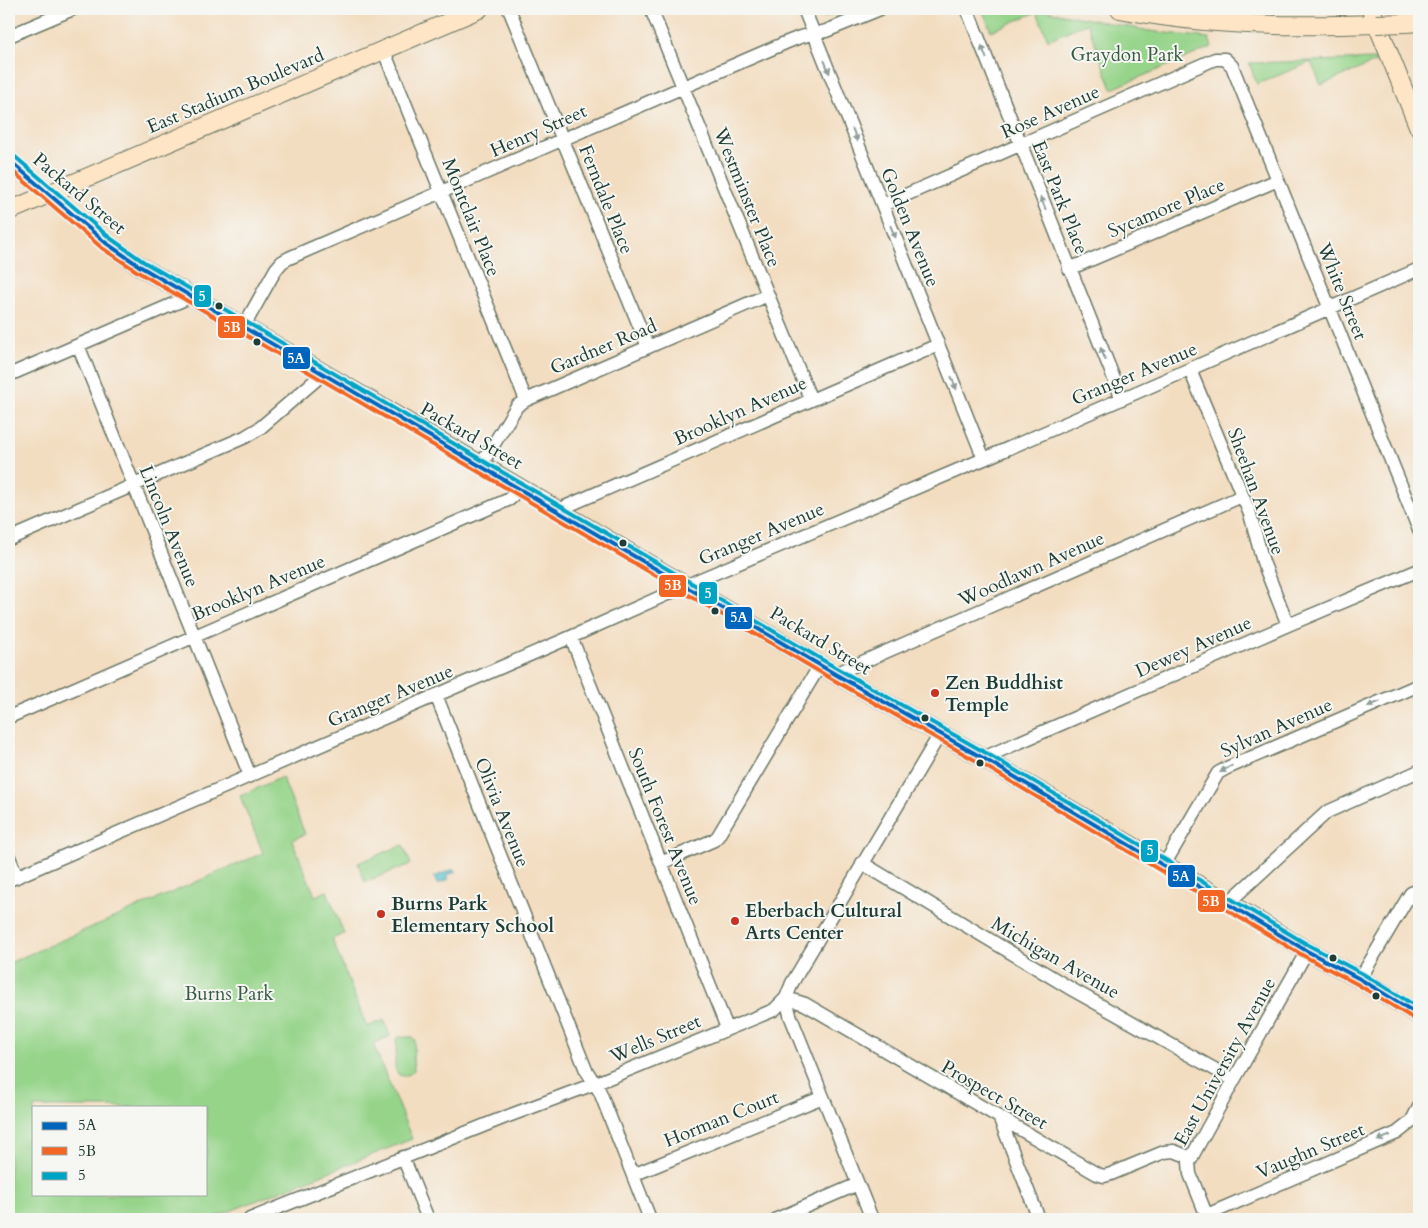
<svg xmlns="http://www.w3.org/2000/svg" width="1428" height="1228" font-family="Cardo,serif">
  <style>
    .green { fill: #96d48a; stroke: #5a885f; fill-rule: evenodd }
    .water { fill: #54c0cd; stroke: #3a7e80 }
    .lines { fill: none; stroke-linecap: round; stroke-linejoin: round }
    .minor-casing { stroke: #697565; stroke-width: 15 }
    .secondary-casing { stroke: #697565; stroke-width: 20 }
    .minor { stroke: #fff; stroke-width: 12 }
    .secondary { stroke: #fee5c5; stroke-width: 18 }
    .secondary-bridge-casing { stroke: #697565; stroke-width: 20; stroke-linecap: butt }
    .secondary-bridge { stroke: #fee5c5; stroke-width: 18 }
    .bus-1-casing { stroke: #f6f6f2; stroke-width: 8 }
    .bus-2-casing { stroke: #f6f6f2; stroke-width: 8 }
    .bus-3-casing { stroke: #f6f6f2; stroke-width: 8 }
    .bus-1 { stroke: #0065bd; stroke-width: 4 }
    .bus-2 { stroke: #f26522; stroke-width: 4 }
    .bus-3 { stroke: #02a4c6; stroke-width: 4 }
    .oneway { fill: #8f9e9a }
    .bus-dot { fill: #1f3d34; stroke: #f6f6f2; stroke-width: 2 }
    .poi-dot { fill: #c8321e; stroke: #f6f6f2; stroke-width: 2 }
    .labels { text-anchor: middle; stroke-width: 4; stroke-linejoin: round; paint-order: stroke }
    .park-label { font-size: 19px; fill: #375b45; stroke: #f6f6f2 }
    .street-label { font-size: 19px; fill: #1f3d34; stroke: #f6f6f2 }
    .poi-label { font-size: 19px; font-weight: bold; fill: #1f3d34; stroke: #f6f6f2; text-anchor: start }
    .line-badge { stroke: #f6f6f2; stroke-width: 2 }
    .badge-label { font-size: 14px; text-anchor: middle; font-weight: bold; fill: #fff }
  </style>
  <rect width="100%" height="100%" fill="#f6f6f2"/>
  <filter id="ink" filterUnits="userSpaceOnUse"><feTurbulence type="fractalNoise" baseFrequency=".02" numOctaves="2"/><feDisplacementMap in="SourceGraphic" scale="10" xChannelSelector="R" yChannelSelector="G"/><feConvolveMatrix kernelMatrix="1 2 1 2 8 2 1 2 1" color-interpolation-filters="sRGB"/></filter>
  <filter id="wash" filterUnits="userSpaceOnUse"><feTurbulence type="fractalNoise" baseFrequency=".0096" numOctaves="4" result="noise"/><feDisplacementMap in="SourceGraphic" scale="20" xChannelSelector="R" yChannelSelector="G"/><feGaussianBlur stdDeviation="1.12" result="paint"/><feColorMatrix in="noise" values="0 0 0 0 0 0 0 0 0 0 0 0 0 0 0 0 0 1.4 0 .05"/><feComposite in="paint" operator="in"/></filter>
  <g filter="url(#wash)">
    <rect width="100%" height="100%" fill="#f3ddc0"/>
    <path class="green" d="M820 9H846L823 18Z
      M982 9H1037L1150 31 1209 38 1212 47 1112 89 1087 23 1048 40 1037 12 991 31Z
      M1375 59 1376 62 1321 85 1311 62 1257 84 1249 63Z
      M282 777 305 834 292 840 315 896 327 891 344 934 332 939 367 1027 384 1020 390 1036 373 1044 412 1139 210 1219H15L9 1213V963L263 853 240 796ZM34 1107H206V1194H34Z
      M403 845 411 864 365 882 358 863Z
      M398 1037H413L415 1040 413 1059 414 1070C410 1075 405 1077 399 1075 390 1065 399 1052 396 1040Z"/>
    <path class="water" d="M454 869 455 872 448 875V880L437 884 434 877Z"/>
  </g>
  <g filter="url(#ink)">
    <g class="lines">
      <defs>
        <path id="minor" d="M509 9 648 347
          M651 9 811 400
          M804 9 984 459
          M967 9 1122 399
          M9 36 73 9
          M383 49 526 400
          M883 205 1215 59H1225L1232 66 1419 530
          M1069 269 1278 180
          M244 326 276 269 282 262 289 258 785 43 800 37 826 31 880 9
          M78 345 250 776
          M1190 370 1250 514 1263 562 1288 625
          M9 375 192 296
          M481 465 517 406 526 400 768 295
          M558 510 938 345
          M9 539 245 437 260 428 324 373
          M571 637 727 1028
          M835 674 1242 496
          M436 695 586 1070 600 1092 650 1219
          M9 717 510 499 518 487
          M983 758 1288 625 1419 570
          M9 857 17 877
          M661 863 714 840 718 836 820 665
          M862 863 1073 990 1234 1080
          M1164 865 1218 773 1227 768 1419 685
          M9 880 571 637 701 579 984 459 1419 269
          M1228 903 1327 812 1419 771
          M1360 979 1407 899 1411 893 1419 890
          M786 998 805 1004 1097 1174 1104 1176 1111 1174 1164 1152 1174 1151 1192 1158
          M786 998 790 1015 872 1219
          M1000 1119 1039 1219
          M403 1157 428 1219
          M633 1175 823 1097
          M1207 1215 1397 1133 1411 1122 1419 1107
          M250 1219 503 1118 594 1084 774 1010 786 998 792 983 940 734
          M777 1219 858 1184
          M1208 1219 1190 1174 1189 1162 1234 1080 1307 951"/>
        <path id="secondary" d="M1120 9C1204 26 1291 27 1376 24
          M1371 9 1419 128
          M1405 23 1419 22
          M9 160 106 243 141 267 481 465 835 674 983 758 1222 899 1307 951 1360 979 1419 1015
          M9 211 479 9"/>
      </defs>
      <use href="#minor" class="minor-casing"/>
      <use href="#secondary" class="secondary-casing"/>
      <use href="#minor" class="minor"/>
      <use href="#secondary" class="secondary"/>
      <defs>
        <path id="secondary-bridge" d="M1376 24 1405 23"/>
      </defs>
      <use href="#secondary-bridge" class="secondary-bridge-casing"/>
      <use href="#secondary-bridge" class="secondary-bridge"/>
      <defs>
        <path id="bus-1" d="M9 160 106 243 141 267 835 674 983 758 1307 951 1360 979 1419 1015"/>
        <path id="bus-2" d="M9 168 102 248 138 272 832 679 980 763 1304 956 1357 984 1416 1020"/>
        <path id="bus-3" d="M13 155 110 238 144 262 838 669 986 753 1310 946 1363 974 1419 1008"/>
      </defs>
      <use href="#bus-1" class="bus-1-casing"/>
      <use href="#bus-2" class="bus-2-casing"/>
      <use href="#bus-3" class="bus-3-casing"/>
      <use href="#bus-1" class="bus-1"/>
      <use href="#bus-2" class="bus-2"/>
      <use href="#bus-3" class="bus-3"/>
    </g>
    <defs><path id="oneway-solid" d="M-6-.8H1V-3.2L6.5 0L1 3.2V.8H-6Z" transform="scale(1.25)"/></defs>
    <g class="oneway">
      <use href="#oneway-solid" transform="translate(984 52) rotate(-111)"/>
      <use href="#oneway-solid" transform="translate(827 67) rotate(68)"/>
      <use href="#oneway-solid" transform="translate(855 135) rotate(68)"/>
      <use href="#oneway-solid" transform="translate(1043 203) rotate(-112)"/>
      <use href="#oneway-solid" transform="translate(893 232) rotate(68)"/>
      <use href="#oneway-solid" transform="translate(1103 354) rotate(-112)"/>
      <use href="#oneway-solid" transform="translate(954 383) rotate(68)"/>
      <use href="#oneway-solid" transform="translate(1374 704) rotate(157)"/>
      <use href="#oneway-solid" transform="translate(1226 769) rotate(150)"/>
      <use href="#oneway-solid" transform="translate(1384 1138) rotate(157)"/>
    </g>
  </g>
  <g class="bus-dot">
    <circle cx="219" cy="306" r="4.5"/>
    <circle cx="257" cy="342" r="4.5"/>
    <circle cx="623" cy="543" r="4.5"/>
    <circle cx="715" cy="611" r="4.5"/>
    <circle cx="925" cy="718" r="4.5"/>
    <circle cx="980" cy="763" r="4.5"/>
    <circle cx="1333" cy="958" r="4.5"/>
    <circle cx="1376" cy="996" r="4.5"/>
  </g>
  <g class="poi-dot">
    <circle cx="935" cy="693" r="5"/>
    <circle cx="381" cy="914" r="5"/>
    <circle cx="735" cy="921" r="5"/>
  </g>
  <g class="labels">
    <g class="park-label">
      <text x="1127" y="61">Graydon Park</text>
      <text x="229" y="1000">Burns Park</text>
    </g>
    <g class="street-label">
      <text transform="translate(235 90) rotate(-23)" y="7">East Stadium Boulevard</text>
      <text transform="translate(1050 111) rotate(-24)" y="7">Rose Avenue</text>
      <text transform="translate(538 130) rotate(-24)" y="7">Henry Street</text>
      <text transform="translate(80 193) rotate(40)" y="7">Packard Street</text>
      <text transform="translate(748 197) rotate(68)" y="7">Westminster Place</text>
      <text transform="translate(1061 197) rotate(68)" y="7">East Park Place</text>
      <text transform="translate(607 199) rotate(68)" y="7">Ferndale Place</text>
      <text transform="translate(1166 207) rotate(-23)" y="7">Sycamore Place</text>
      <text transform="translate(472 217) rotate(68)" y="7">Montclair Place</text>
      <text transform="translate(911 227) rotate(68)" y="7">Golden Avenue</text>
      <text transform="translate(1343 291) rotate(68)" y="7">White Street</text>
      <text transform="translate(603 346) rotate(-23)" y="7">Gardner Road</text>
      <text transform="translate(1134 373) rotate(-23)" y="7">Granger Avenue</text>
      <text transform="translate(740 410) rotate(-24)" y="7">Brooklyn Avenue</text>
      <text transform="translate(472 435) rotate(30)" y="7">Packard Street</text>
      <text transform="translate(1257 491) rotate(70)" y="7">Sheehan Avenue</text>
      <text transform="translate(170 526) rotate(68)" y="7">Lincoln Avenue</text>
      <text transform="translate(761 533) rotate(-23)" y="7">Granger Avenue</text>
      <text transform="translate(1031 568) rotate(-24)" y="7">Woodlawn Avenue</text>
      <text transform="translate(258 587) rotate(-23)" y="7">Brooklyn Avenue</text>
      <text transform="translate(821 640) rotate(31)" y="7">Packard Street</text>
      <text transform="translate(1193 646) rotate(-24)" y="7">Dewey Avenue</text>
      <text transform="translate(390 695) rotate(-23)" y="7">Granger Avenue</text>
      <text transform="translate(1276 727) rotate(-24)" y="7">Sylvan Avenue</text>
      <text transform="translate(503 812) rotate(68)" y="7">Olivia Avenue</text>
      <text transform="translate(666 826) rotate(68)" y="7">South Forest Avenue</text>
      <text transform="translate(1056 957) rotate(30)" y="7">Michigan Avenue</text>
      <text transform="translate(655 1038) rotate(-23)" y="7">Wells Street</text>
      <text transform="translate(1224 1061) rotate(-61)" y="7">East University Avenue</text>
      <text transform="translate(995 1094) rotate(30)" y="7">Prospect Street</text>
      <text transform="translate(721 1118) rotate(-22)" y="7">Horman Court</text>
      <text transform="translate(1310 1150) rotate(-23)" y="7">Vaughn Street</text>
    </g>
    <g class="poi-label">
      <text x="945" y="689">Zen Buddhist<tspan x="945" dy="22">Temple</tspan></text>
      <text x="391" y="910">Burns Park<tspan x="391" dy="22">Elementary School</tspan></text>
      <text x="745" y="917">Eberbach Cultural<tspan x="745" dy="22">Arts Center</tspan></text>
    </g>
  </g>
  <g class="line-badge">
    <rect x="193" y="284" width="19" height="24" rx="5" fill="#02a4c6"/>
    <rect x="217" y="315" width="29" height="24" rx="5" fill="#f26522"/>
    <rect x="282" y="346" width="29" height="24" rx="5" fill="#0065bd"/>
    <rect x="658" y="574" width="29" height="24" rx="5" fill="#f26522"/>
    <rect x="698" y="581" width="20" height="24" rx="5" fill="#02a4c6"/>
    <rect x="724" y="606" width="29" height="24" rx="5" fill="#0065bd"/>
    <rect x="1140" y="839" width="19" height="24" rx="5" fill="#02a4c6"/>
    <rect x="1167" y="864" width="29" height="24" rx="5" fill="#0065bd"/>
    <rect x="1197" y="889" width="29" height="24" rx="5" fill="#f26522"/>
  </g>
  <g class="badge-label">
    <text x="202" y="301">5</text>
    <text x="232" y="332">5B</text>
    <text x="296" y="363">5A</text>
    <text x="673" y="590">5B</text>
    <text x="708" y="598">5</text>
    <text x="739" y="622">5A</text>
    <text x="1150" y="855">5</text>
    <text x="1181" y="881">5A</text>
    <text x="1211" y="906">5B</text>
  </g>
  <rect width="1428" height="1228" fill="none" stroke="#f6f6f2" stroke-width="30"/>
  <rect x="32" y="1106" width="175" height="90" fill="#f6f6f2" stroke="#a0aca6"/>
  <rect x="42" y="1122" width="25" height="8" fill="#0065bd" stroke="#a0aca6"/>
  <text x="78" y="1130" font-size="15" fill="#1f3d34">5A</text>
  <rect x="42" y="1147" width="25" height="8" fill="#f26522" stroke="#a0aca6"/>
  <text x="78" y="1156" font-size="15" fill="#1f3d34">5B</text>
  <rect x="42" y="1172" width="25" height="8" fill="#02a4c6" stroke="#a0aca6"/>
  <text x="78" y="1180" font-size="15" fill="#1f3d34">5</text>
</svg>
